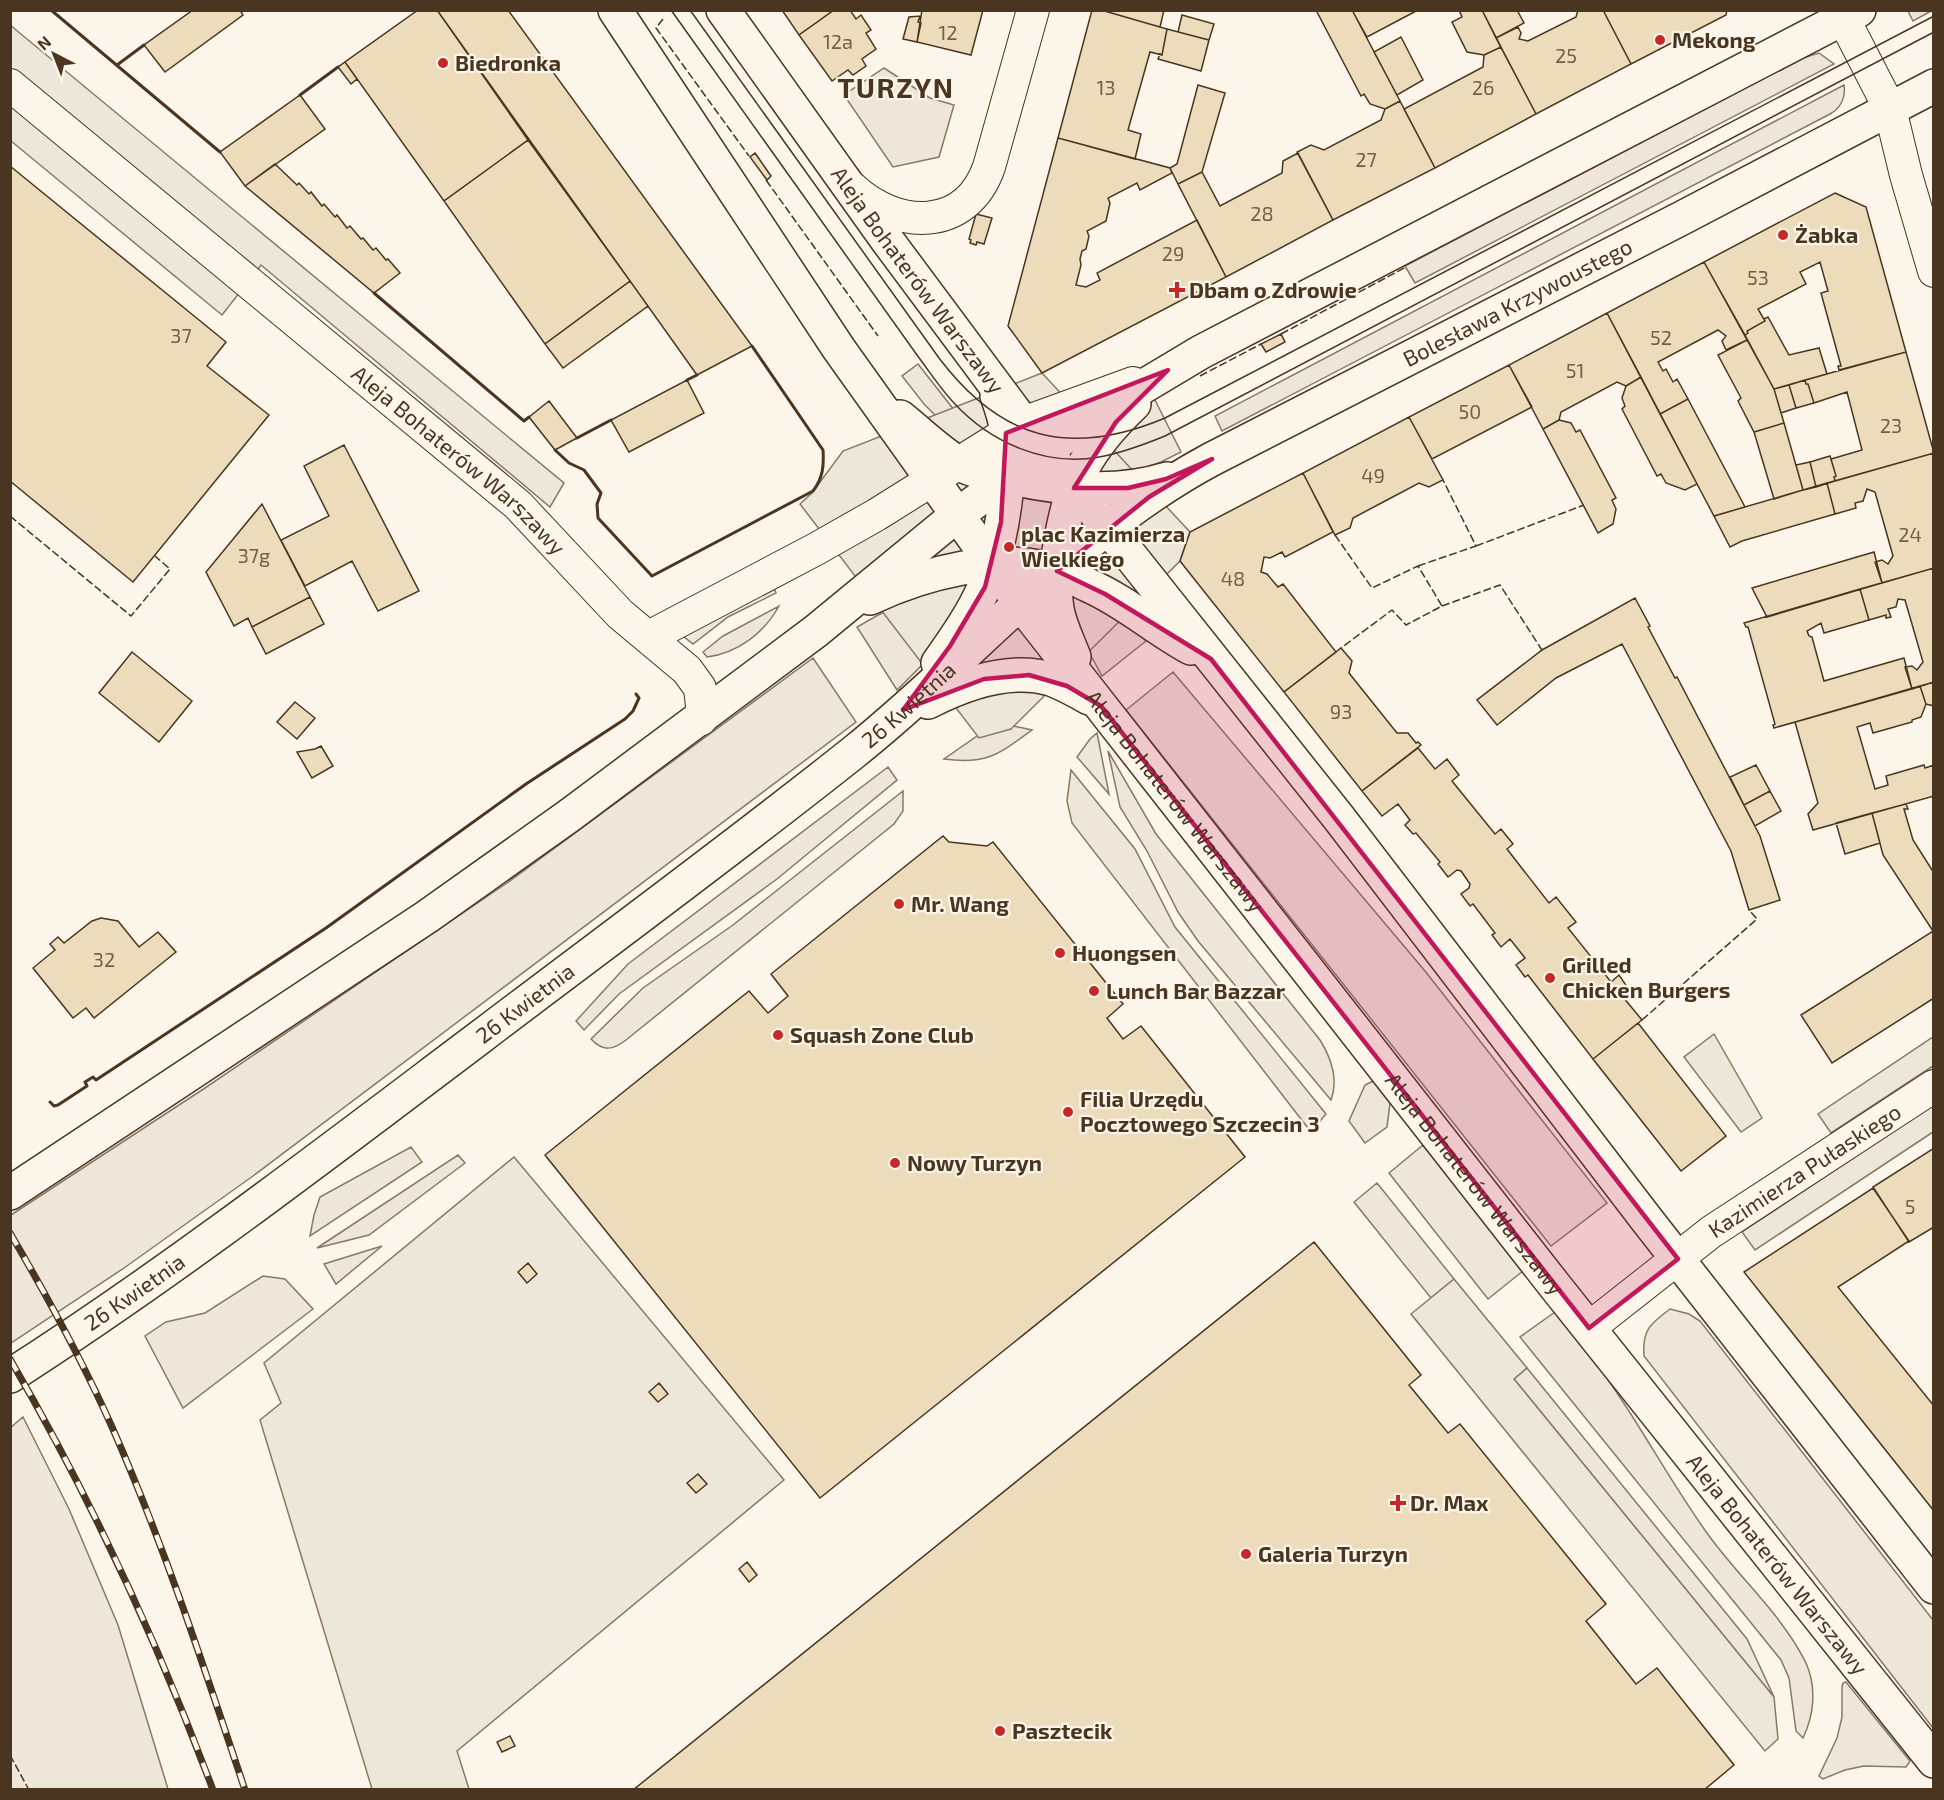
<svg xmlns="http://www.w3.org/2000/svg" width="1944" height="1800" font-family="'Exo 2',sans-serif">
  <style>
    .green { fill: #ede6d9; stroke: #887966; stroke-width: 1.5 }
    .parking { fill: #ede7d9; stroke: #887966; stroke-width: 1.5 }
    .building { fill: #ecdcbc; stroke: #4a3520; stroke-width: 1.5 }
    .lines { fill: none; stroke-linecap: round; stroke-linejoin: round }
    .minor-casing { stroke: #4a3520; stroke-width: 34 }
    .tertiary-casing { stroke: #4a3520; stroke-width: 36 }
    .minor { stroke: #fbf6e9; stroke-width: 32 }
    .tertiary { stroke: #fbf6e9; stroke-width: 33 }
    .tram { stroke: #4a3520; stroke-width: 1.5 }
    .rail-casing { stroke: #4a3520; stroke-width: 7 }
    .rail { stroke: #fbf6e9; stroke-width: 4.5; stroke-dasharray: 14; stroke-linecap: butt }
    .fence { stroke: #4a3520; stroke-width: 1.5; stroke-dasharray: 8 3; stroke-linecap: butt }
    .wall { stroke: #4a3520; stroke-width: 3 }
    .marked { fill: #c2185b; fill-opacity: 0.2; stroke: #c2185b; stroke-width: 4.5; stroke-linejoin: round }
    .poi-dot { fill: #c62828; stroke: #fbf6e9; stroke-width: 2 }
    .labels { text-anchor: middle; stroke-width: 4.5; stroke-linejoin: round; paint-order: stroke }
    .number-label { font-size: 20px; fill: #725f47 }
    .poi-label { font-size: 22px; font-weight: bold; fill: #4a3520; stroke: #fbf6e9; text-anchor: start }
    .street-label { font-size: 22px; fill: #4a3520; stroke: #fbf6e9 }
    .district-label { font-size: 28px; font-weight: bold; letter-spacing: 1.5px; fill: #4a3520; stroke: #fbf6e9 }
  </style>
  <rect width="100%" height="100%" fill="#fbf6e9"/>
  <path class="green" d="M1933 10 1913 21 1908 11V10Z
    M1819 53 1834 64 1415 283 1405 266 1803 58Z
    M884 68 930 98 954 105 939 157 893 167 844 95Z
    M1844 85C1846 97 1841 108 1830 114L1222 431 1215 416Z
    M918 364 958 415 946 426 924 404 902 376Z
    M1154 398 1181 452 1161 462 1134 472 1113 468V440Z
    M772 583 776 593 728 617 693 644 683 636Z
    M902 604 925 662 897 690 857 627 880 614Z
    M779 606C764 633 738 653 707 657L703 652 723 636Z
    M1103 606 1133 627 1146 641 1102 676 1090 654 1082 632Z
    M813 658 856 722 253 1176 124 1268 11 1343V1215L205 1088 507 883Z
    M1173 672 1425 971 1607 1203 1551 1246 1126 710Z
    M1009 725 1032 730C999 754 987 765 944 759L983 732Z
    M1097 733 1109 794 1077 757 1090 739Z
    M1108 751 1156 834 1320 1040C1331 1058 1339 1079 1331 1100L1198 941 1178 912 1147 851 1120 807Z
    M888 767 897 780 777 879 619 994 584 1030 576 1021 628 964Z
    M1071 770 1135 849 1175 927 1326 1114 1311 1132 1072 823 1067 801Z
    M903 791V811L894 824 626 1040C613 1050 603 1052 591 1039L643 988 733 925Z
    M1373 1081 1390 1103 1387 1127 1365 1143 1349 1121 1365 1085Z
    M1423 1145 1523 1271 1488 1299 1389 1173Z
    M411 1147 422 1162 310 1236 314 1215 320 1197Z
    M458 1155 465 1163 369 1235 317 1248Z
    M1377 1183 1454 1279 1431 1298 1354 1202Z
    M382 1246 336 1284 324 1264Z
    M263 1276 285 1279 313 1309 183 1408 145 1336 166 1322 205 1313Z
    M1670 1309 1689 1314 1700 1321 1933 1620V1728L1644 1356C1642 1330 1650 1324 1670 1309Z
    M1555 1312C1574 1337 1595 1361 1613 1387 1646 1435 1673 1486 1707 1533 1738 1577 1782 1614 1806 1663 1817 1688 1814 1715 1803 1738L1796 1731 1789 1678 1781 1660 1520 1337Z
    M1527 1368 1747 1639 1774 1697 1514 1379Z
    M23 1417 69 1509 118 1625 168 1789H11L10 1428Z
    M1846 1682 1910 1761 1906 1767 1864 1766 1845 1770 1823 1779 1819 1776 1837 1738 1842 1717V1687L1843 1683Z"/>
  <path class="parking" d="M10 25 564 483 550 507 261 265 222 315 11 141Z
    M1042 373 1190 532 1180 561 1011 729 979 738 800 504 812 493 843 451Z
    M1714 1034 1762 1118 1741 1132 1684 1057Z
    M1933 1037V1066L1831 1133 1818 1114Z
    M1933 1105V1132L1755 1250 1742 1232Z
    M514 1157 784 1480 457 1751 469 1789H372L260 1420 281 1403 264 1363Z
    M1454 1279 1527 1368 1514 1379 1774 1697 1778 1739 1765 1751 1411 1314Z"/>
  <path class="building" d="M193 10H240L243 15 165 72 144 45Z
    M418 10H437L528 140 444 201 345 62Z
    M437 10H508L752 346 697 375Z
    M782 10H834L799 35Z
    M834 10H850L856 19 861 15 871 30 866 33 876 49 862 59 866 66 853 75 848 70 832 81 799 35Z
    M922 10H983L971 55 917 42Z
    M1092 10H1101L1167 29 1162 55 1150 52 1128 130 1141 134 1135 159 1058 138Z
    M1101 10H1164L1160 27Z
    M1316 10H1352L1400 101 1385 109 1370 104 1364 94 1361 96Z
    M1352 10H1418L1367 37Z
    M1459 10H1482L1501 47 1484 55 1467 52 1452 22 1462 17Z
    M1482 10H1517L1524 23 1496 38Z
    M1578 10H1603L1631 64 1536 114 1496 38 1518 27 1521 33 1519 39 1528 41 1576 17Z
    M1603 10H1727L1726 15 1631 64Z
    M1182 15 1214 24 1209 40 1178 32Z
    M920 16 918 22 921 23 917 42 903 39 909 17Z
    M1167 29 1209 40 1201 71 1158 59 1160 54 1162 55Z
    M1401 37 1423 80 1397 95 1374 52Z
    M1501 47 1536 114 1435 168 1404 109 1483 67 1484 55Z
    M345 62 357 79 351 84 338 67Z
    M1198 85 1225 93 1202 172 1178 184 1170 168 1177 164Z
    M300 95 325 129 245 186 220 152Z
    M1400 101 1435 168 1333 220 1297 152 1311 145 1324 150 1381 120 1385 109Z
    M1058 138 1170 168 1172 173 1140 190 1137 183 1108 198 1110 203 1106 221 1087 231 1089 236 1086 249 1082 251 1080 259 1081 265 1076 285 1086 287 1100 280 1097 273 1197 220 1226 277 1042 373 1008 326Z
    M528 140 630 281 545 344 444 201Z
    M755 153 771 176 767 180 750 157Z
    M1298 153 1333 220 1226 277 1178 184 1202 172 1220 206 1282 173 1283 161Z
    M275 164 297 185 299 183 309 194 311 192 322 206 324 204 335 217 337 215 347 228 350 226 361 239 363 238 373 250 376 248 386 260 388 259 400 273 374 293 245 186Z
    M10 166 226 342 207 366 269 415 133 582 10 481Z
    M1835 193 1866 207 1906 352 1839 370 1838 366H1841L1821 293 1828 291 1820 262 1800 272 1806 284 1758 309 1765 321 1747 331 1748 333 1745 335 1704 262Z
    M976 214 992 218 984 244 977 242 976 245 970 243 971 240 969 239Z
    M1704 262 1747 340 1726 350 1722 341 1726 336 1718 330 1658 362 1663 371 1666 369 1673 382 1677 379 1688 399 1660 414 1607 313Z
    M630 281 648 306 563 368 545 344Z
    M1607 313 1641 377 1626 386 1617 382 1561 412 1559 420 1543 429 1509 365Z
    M1768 317 1789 355 1819 348 1827 374 1774 389 1745 335 1748 333 1747 331 1765 321 1764 319Z
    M1281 334 1285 342 1266 352 1261 344Z
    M1747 340 1774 389 1784 423 1754 432 1738 401 1741 398 1718 355Z
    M1906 352 1934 453 1835 481 1834 477 1836 476 1831 459 1862 450 1847 392 1814 403 1808 384H1806L1805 380Z
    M1509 365 1532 407 1432 459 1409 417Z
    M1641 377 1697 484 1685 490 1666 483 1661 474 1657 476 1622 409 1625 406 1622 398 1626 386Z
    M687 380 704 413 629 452 611 420Z
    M1805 380 1806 384H1808L1814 403 1796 408 1789 385Z
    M1789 385 1796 408 1781 413 1774 389Z
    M1688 399 1745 507 1714 516 1697 484 1660 414Z
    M549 401 577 438 555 450 529 417Z
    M1409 417 1443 480 1429 487 1419 483 1387 500 1353 518 1350 528 1335 535 1303 473Z
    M1559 420 1571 423 1576 432 1580 430 1616 498 1612 500 1616 509 1613 524 1598 533 1543 429Z
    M1784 423 1803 490 1774 499 1754 432Z
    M344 445 419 591 378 611 352 561 305 586 281 540 329 516 304 466Z
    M1934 453V568L1882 583 1875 562 1882 560 1888 564 1893 556 1875 492 1867 489 1863 501 1855 503 1856 508 1835 514 1827 483Z
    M1830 456 1836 476 1834 477 1835 481 1816 487 1810 462Z
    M1810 462 1816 487 1803 490 1796 465Z
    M1303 473 1333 532 1285 557 1282 552 1270 558 1264 557 1261 572 1267 574 1278 587 1283 584 1336 652 1284 692 1180 561 1190 532Z
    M1827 483 1835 514 1742 541 1730 547 1714 516Z
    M262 504 310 597 252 627 248 618 234 626 206 572Z
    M1874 552 1882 583 1767 617 1752 588Z
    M1934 568V682L1912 689 1905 667 1912 666 1917 670 1923 662 1905 600 1898 599 1896 607 1888 609 1891 617 1886 618V615L1869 620 1860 589Z
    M1860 589 1869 620 1824 633 1821 623 1807 631 1809 636 1812 637 1824 681 1904 658 1912 689 1774 728 1773 725 1775 724 1748 627H1746L1744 623Z
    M310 597 324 624 266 654 252 627Z
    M1635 598 1650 626 1648 627 1675 678 1677 677 1760 836 1780 900 1749 910 1731 851 1622 644 1556 678 1497 725 1477 700 1542 650Z
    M1341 648 1352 661 1349 673 1397 733H1408L1416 743 1418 742 1421 745 1362 791 1284 692Z
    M132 652 192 701 159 742 99 693Z
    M1934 682V706L1926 704 1920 686Z
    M1920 686 1926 704 1921 717 1912 720V722L1873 733 1870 723 1857 727 1875 789 1888 785 1886 776 1924 765 1925 768 1934 765V796L1813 830 1808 814 1818 803 1795 722Z
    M295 702 315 718 297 739 277 722Z
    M321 746 333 766 312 778 297 752 315 749Z
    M1418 748 1435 769 1447 759 1459 775 1452 781 1495 834 1501 829 1513 844 1507 849 1549 903 1556 897 1576 922 1568 928 1611 982 1619 975 1630 991 1623 997 1642 1020 1593 1059 1528 975 1525 977 1516 965 1525 958 1510 939 1501 947 1492 935 1495 933 1473 904 1470 906 1461 894 1469 888 1470 884 1461 871 1457 870 1448 877 1438 864 1440 862 1416 833 1413 834 1405 825 1410 820 1398 804 1382 816 1362 791Z
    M1756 765 1770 791 1744 805 1730 777Z
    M1770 791 1781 811 1755 826 1744 805Z
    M1906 804 1908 809H1904L1913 840 1934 873 1933 931 1883 855 1872 813Z
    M1872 813 1880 843 1845 854 1836 823Z
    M943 836 949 842 987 846 993 842 1123 1004 1107 1018 1123 1039 1141 1026 1245 1157 820 1498 545 1155 749 991 768 1013 788 996 771 974Z
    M101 918 118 921 139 947 158 932 176 952 94 1018 86 1008 73 1018 33 968 55 950 50 944 58 937 64 943 92 921Z
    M1933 931 1934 998 1832 1063 1801 1015Z
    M1638 1023 1726 1136 1681 1171 1593 1059Z
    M1934 1148V1227L1909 1242 1873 1187Z
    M1873 1188 1909 1241 1838 1287 1934 1406V1511L1744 1272Z
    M1314 1242 1421 1375 1409 1385 1431 1412 1448 1433 1460 1424 1606 1604 1586 1621 1636 1684 1657 1668 1734 1765 1704 1790H633Z
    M528 1263 537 1274 527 1283 518 1272Z
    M659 1383 668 1394 658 1402 649 1392Z
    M698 1474 707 1484 696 1493 687 1483Z
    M747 1562 757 1575 749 1582 739 1569Z
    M510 1736 515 1746 502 1752 497 1742Z"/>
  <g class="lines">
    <defs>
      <g id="minor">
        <path d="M1839 10 1890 109 1906 175 1934 271"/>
        <path id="s1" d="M10 85 518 505 620 614 687 670 700 688 702 706 701 719"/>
        <path d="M852 188C897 230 966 232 989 167L1033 10"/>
        <path d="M649 637 816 549 876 515 1023 423 1133 383"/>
        <path id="s2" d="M1589 1328 1711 1232 1934 1086"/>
      </g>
      <g id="tertiary">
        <path id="s3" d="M615 10 839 349 1021 604 1555 1286 1934 1761"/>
        <path id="s4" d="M723 10 887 240 1030 432 1129 554 1339 818 1647 1220 1934 1587"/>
        <path d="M900 417C919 432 937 450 958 463 974 472 993 475 1011 478 1063 489 1115 495 1167 479"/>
        <path d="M870 598C924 573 997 553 1056 571 1068 574 1079 581 1090 586 1126 602 1156 629 1191 648"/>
        <path d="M1074 657C1068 641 1060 626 1057 609 1051 574 1066 500 1082 469 1095 444 1114 423 1134 404"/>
        <path d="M938 663C955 639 974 612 985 585 1002 542 1014 467 1005 422 1003 413 1000 404 997 396"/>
        <path d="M928 702C965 683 1010 667 1051 679 1064 684 1077 691 1089 698"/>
        <path d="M10 1193 428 916 570 815 816 631 957 515 1094 416 1201 352 1859 10"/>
        <path id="s5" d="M10 1376C172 1272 325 1154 479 1038 604 943 731 850 854 752 974 656 1075 532 1212 459L1682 218 1934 86"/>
      </g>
    </defs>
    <use href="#minor" class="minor-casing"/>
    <use href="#tertiary" class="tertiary-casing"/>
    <use href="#minor" class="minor"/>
    <use href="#tertiary" class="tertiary"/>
    <path class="tram" d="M671 10 917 355C929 371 940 388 954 403 990 442 1045 467 1099 457 1122 453 1143 445 1165 436L1934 32
      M690 10 939 358C1001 440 1070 458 1165 418L1934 16"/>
    <defs>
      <path id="rail" d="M10 1233C47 1296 82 1360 112 1427 164 1545 204 1667 245 1790
        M10 1359C90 1497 157 1640 213 1790"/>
    </defs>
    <use href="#rail" class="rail-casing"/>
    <use href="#rail" class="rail"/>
    <path class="fence" d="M663 19 656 28 749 156
      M766 180 878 336
      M1281 334 1406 267
      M1200 376 1261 344
      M10 516 131 616 170 569 155 556
      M1335 535 1372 588 1418 566 1442 606 1406 625 1392 610 1341 648
      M1476 546 1584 505
      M1418 566 1476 546 1443 480
      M1442 606 1500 585 1542 650
      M1642 1020 1757 919 1749 910
      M10 1755 29 1790"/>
    <path class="wall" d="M51 10 220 152
      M117 65 144 45
      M300 95 338 67
      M374 293 524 421 529 417
      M687 380 697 375
      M577 438 611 420
      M555 450 569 463 584 470 601 493 597 504 598 518 652 576 813 491C823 478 824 466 823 450L752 346
      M50 1102 54 1106 58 1105 87 1086 85 1082 93 1077 96 1080 326 928 526 784 625 719 633 711 639 698 636 694"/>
  </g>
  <path class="marked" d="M1168 370 1116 422 1074 488H1128L1166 479 1212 459 1149 497 1057 571 1105 594 1211 659 1678 1259 1589 1328 1101 706 1067 686 1029 675 984 679 903 710 950 646 985 587 1001 522 1006 433Z"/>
  <g class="poi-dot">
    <circle cx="1660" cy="40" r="6"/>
    <circle cx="443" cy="63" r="6"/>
    <circle cx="1783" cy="235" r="6"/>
    <path d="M1174 281h6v6h6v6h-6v6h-6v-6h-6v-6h6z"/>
    <circle cx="1009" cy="547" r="6"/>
    <circle cx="899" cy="904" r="6"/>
    <circle cx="1060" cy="953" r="6"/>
    <circle cx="1550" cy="978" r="6"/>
    <circle cx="1094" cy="991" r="6"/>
    <circle cx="778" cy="1035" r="6"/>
    <circle cx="1068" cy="1112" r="6"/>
    <circle cx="895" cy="1163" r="6"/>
    <path d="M1395 1494h6v6h6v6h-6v6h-6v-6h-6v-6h6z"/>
    <circle cx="1246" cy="1554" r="6"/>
    <circle cx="1000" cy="1731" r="6"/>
  </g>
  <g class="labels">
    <g class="number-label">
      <text x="948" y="40">12</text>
      <text x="838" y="49">12a</text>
      <text x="1566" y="63">25</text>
      <text x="1106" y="95">13</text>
      <text x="1483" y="95">26</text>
      <text x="1366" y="167">27</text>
      <text x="1262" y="221">28</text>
      <text x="1173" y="261">29</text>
      <text x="1758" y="285">53</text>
      <text x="181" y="343">37</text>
      <text x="1661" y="345">52</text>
      <text x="1575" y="378">51</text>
      <text x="1470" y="419">50</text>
      <text x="1891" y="433">23</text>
      <text x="1373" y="483">49</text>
      <text x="1910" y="542">24</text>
      <text x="254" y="563">37g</text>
      <text x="1233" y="586">48</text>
      <text x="1341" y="719">93</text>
      <text x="104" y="967">32</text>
      <text x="1910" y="1214">5</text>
    </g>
    <g class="poi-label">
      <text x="1672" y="48">Mekong</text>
      <text x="455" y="71">Biedronka</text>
      <text x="1795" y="243">Żabka</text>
      <text x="1189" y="298">Dbam o Zdrowie</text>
      <text x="1021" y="542">plac Kazimierza<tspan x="1021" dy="25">Wielkiego</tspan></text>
      <text x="911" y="912">Mr. Wang</text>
      <text x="1072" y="961">Huongsen</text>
      <text x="1562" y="973">Grilled<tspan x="1562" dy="25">Chicken Burgers</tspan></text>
      <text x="1106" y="999">Lunch Bar Bazzar</text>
      <text x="790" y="1043">Squash Zone Club</text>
      <text x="1080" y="1107">Filia Urzędu<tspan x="1080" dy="25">Pocztowego Szczecin 3</tspan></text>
      <text x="907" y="1171">Nowy Turzyn</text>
      <text x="1410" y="1511">Dr. Max</text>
      <text x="1258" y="1562">Galeria Turzyn</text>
      <text x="1012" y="1739">Pasztecik</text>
    </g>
    <g class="street-label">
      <text dy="8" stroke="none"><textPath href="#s4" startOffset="333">Aleja Bohaterów Warszawy</textPath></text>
      <text dy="8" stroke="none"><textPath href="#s5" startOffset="1857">Bolesława Krzywoustego</textPath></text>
      <text dy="8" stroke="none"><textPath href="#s1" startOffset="585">Aleja Bohaterów Warszawy</textPath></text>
      <text dy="8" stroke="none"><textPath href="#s5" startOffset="1122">26 Kwietnia</textPath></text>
      <text dy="8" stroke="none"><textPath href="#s3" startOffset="970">Aleja Bohaterów Warszawy</textPath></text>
      <text dy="8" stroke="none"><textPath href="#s5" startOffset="636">26 Kwietnia</textPath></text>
      <text dy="8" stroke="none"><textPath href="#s2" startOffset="267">Kazimierza Pułaskiego</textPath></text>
      <text dy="8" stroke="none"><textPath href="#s3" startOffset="1456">Aleja Bohaterów Warszawy</textPath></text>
      <text dy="8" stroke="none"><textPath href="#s5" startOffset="150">26 Kwietnia</textPath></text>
      <text dy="8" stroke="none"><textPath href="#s3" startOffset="1942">Aleja Bohaterów Warszawy</textPath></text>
    </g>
    <g class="district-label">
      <text x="896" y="98">TURZYN</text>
    </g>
  </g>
  <rect width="1944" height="1800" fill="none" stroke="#4a3520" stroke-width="24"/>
  <g transform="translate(54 54) rotate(318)" stroke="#fbf6e9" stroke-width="4.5" paint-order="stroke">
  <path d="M0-4.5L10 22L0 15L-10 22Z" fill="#4a3520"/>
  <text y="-9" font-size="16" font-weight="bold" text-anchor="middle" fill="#4a3520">N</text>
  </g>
</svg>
